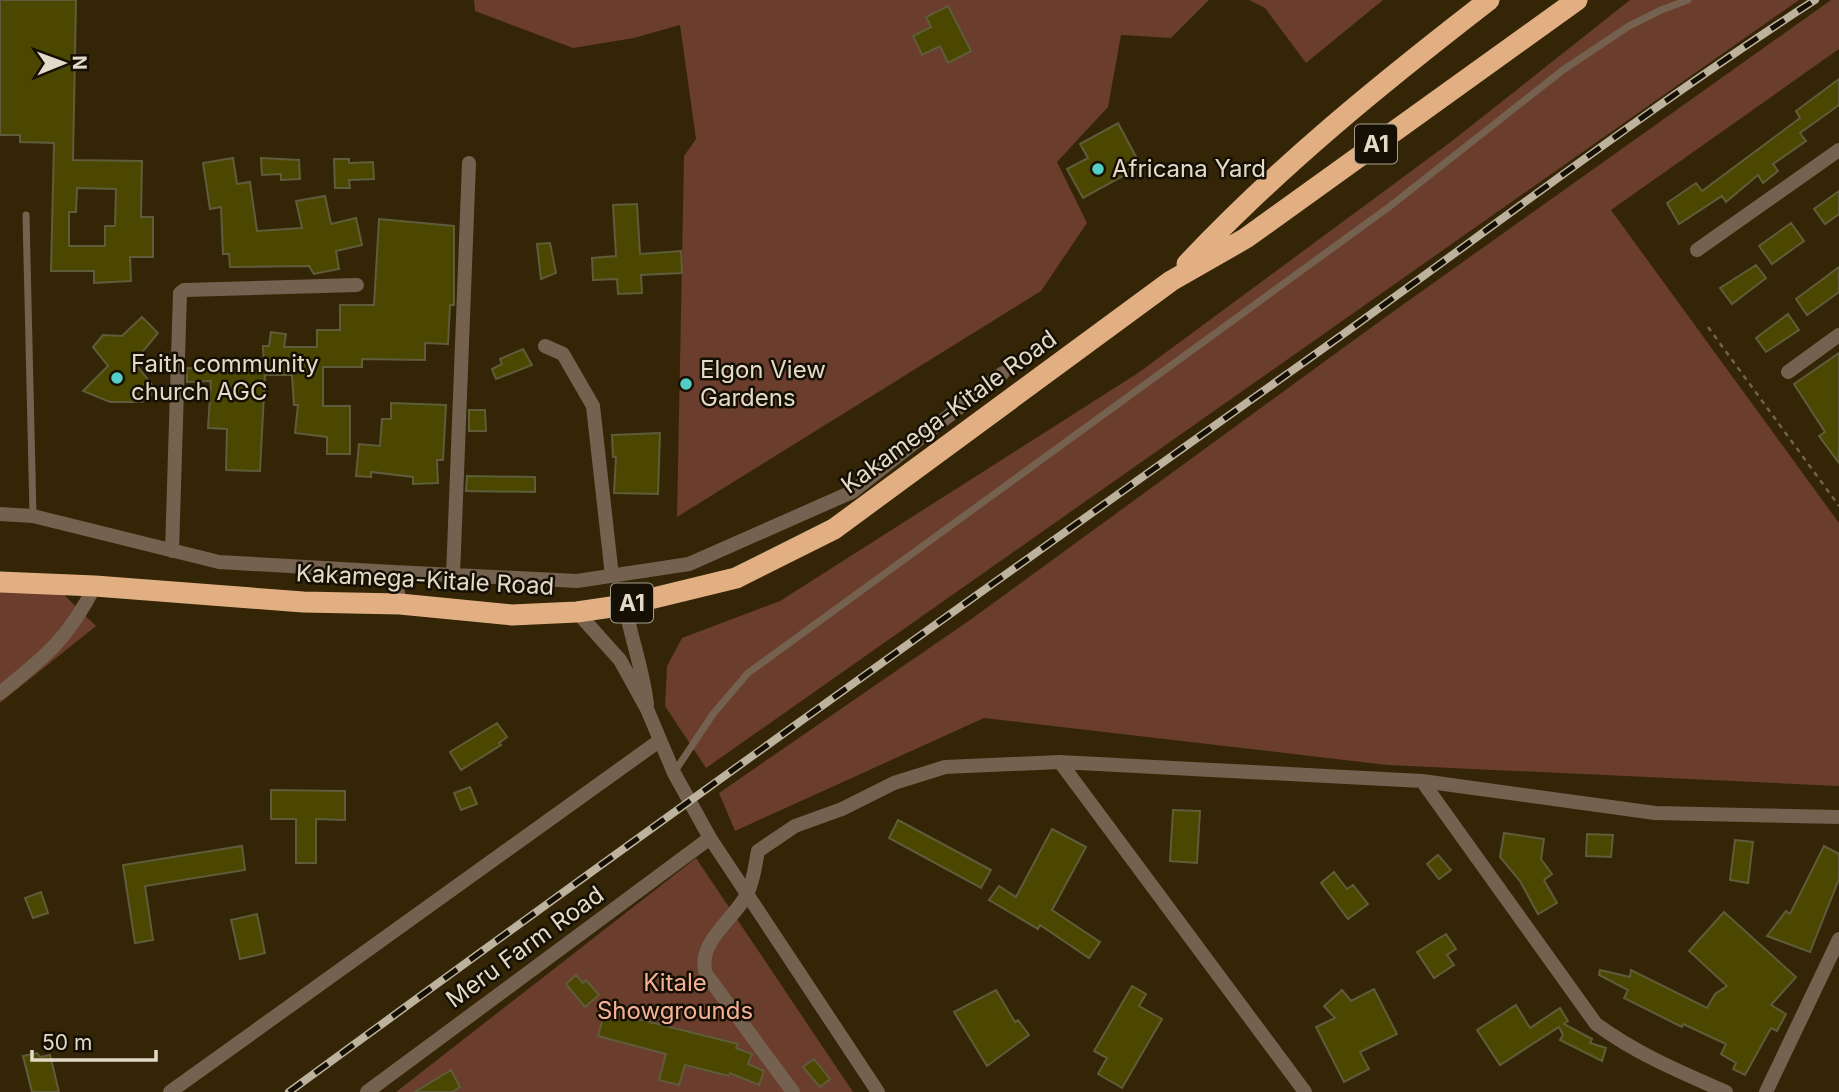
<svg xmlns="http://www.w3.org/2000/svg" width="1839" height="1092" font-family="Inter,sans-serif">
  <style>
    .green { fill: #6a3d2c }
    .building { fill: #4c4700; stroke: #5e5c3a; stroke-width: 2; fill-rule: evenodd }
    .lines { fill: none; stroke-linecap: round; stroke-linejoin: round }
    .path { stroke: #71644a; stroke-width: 2.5; stroke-dasharray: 5 5; stroke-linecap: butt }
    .lane { stroke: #75614f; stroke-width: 7 }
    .street { stroke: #75614f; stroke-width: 14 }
    .highway { stroke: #e2af83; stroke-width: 21 }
    .rail-casing { stroke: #bcb29e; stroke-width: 8 }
    .rail { stroke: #161004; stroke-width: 5; stroke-dasharray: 16; stroke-linecap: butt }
    .poi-dot { fill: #54cdc7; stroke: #161004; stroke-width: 2.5 }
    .labels { text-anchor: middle; stroke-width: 5; stroke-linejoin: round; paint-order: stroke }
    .shield { fill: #161004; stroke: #a69d8e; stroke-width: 2 }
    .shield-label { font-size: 23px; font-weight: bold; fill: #e3dac9 }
    .poi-label { font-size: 24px; fill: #e3dac9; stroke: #161004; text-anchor: start }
    .street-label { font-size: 24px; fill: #e3dac9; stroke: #161004 }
    .park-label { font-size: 24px; fill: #f7b197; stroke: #161004 }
  </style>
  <rect width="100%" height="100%" fill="#332506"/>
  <path class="green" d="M474 0H1209L1171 38 1121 35 1108 107 1057 162 1087 223 1041 291 677 517 684 156 696 139 680 25 634 38 573 48 475 11Z
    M1249 0H1383L1306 63 1265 8Z
    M1630 0H1799L706 768 665 706 667 666 682 638 780 601 1138 373 1452 141Z
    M1831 0H1839V49L1611 210 1839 523V786L1387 765 984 718 735 831 719 793 970 620 1387 316Z
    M0 592 63 594 96 626 0 703Z
    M696 858 853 1092H396Z"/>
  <path class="building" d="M0 0H76L73 160 142 161 141 217H153V257H130L131 281 94 283V271H51L54 143 20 142V135H0ZM77 188 116 189 115 226H105V246H69V212H76Z
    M948 6 971 51 948 63 940 46 922 55 913 36 931 27 926 17Z
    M1839 79V105L1800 133 1806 141 1773 164 1778 171 1763 183 1758 175 1726 202 1722 196 1679 224 1667 203 1696 183 1702 191 1800 118 1796 111Z
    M1118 123 1141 166 1083 198 1067 169 1088 158 1080 144Z
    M233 158 237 184 250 182 257 231 302 228 296 201 325 196 331 224 356 218 362 245 336 251 339 269 314 274 309 266 230 267 229 254H223L221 207 210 209 203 163Z
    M261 158 299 160 300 179 281 180V174L262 175Z
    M334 159H349V163L373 162 374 179 349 180 350 188H335Z
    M1839 191V214L1825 224 1814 209Z
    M637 204 640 254 681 251 682 273 641 275 642 293 618 294 617 279 593 280 592 258 616 256 613 205Z
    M379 219 454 226V305H450L448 344 425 343V360L362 359V367H323V406H350V454H327V437L295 433 298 405H294L292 375H265L260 471 226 470 227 429 208 428 211 381 187 382V368L264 369 263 346H269L271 332 286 334 284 347H317V330H340V305H374Z
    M1791 223 1804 241 1772 264 1759 246Z
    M550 243 556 273 541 279 537 244Z
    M1756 265 1766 278 1732 304 1720 288Z
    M1839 267V292L1807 315 1796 299Z
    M1788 314 1799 330 1766 352 1756 338Z
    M142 317 158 333 134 362 157 391 142 402H110L83 391 108 366 93 347 103 335 122 336Z
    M523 349 532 365 496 379 492 369 502 364 500 359Z
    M1839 353V463L1819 436 1825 432 1794 384Z
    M391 403 446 405 443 460H437L438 483 413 484V477L371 472V477L356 476 359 444 380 446 382 419H391Z
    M469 410H485L486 431H469Z
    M660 433 658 494 614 493 616 457H613L612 435Z
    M467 476 535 477V492L466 491Z
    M497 723 507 737 499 743 501 745 461 770 450 752Z
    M470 787 477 804 461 810 454 793Z
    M271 790 345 791V820L316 819V863H296V819H271Z
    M1173 810 1200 811 1197 863 1170 861Z
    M898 820 991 870 981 888 889 838Z
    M1052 829 1086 847 1052 910 1100 942 1089 958 1040 925 1038 929 989 900 999 886 1016 897Z
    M1504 833 1544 839 1541 859 1552 874 1544 880 1557 903 1538 914 1520 881 1500 857Z
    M1587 834 1613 835 1611 857 1586 856Z
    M1735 840 1753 842 1748 883 1730 880Z
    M242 846 245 870 145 886 153 940 135 943 123 865Z
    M1824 846 1839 854V879L1810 952 1767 936 1786 911 1790 914Z
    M1438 855 1451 870 1439 879 1427 864Z
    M1334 872 1347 889 1353 885 1368 904 1348 919 1321 883Z
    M41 892 48 913 33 918 25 898Z
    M1724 912 1796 977 1771 1005 1786 1014 1777 1031 1771 1028 1745 1075 1733 1069 1736 1063 1721 1054 1726 1044 1683 1024 1682 1027 1624 998 1628 990 1599 975 1600 970 1630 977 1631 970 1707 1008 1715 994 1727 986 1689 951Z
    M257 914 265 953 240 959 231 920Z
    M1446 934 1456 949 1447 955 1454 965 1434 978 1417 952Z
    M576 975 583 983 586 980 599 995 585 1007 566 984Z
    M1132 986 1146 994 1139 1006 1162 1019 1122 1088 1098 1074 1107 1058 1094 1051Z
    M1374 989 1397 1034 1360 1052 1369 1069 1344 1082 1316 1027 1335 1018 1324 1006 1342 990 1351 1001Z
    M996 990 1015 1022 1018 1020 1029 1035 987 1066 954 1012Z
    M1516 1005 1530 1028 1560 1008 1568 1021 1564 1024 1592 1039 1590 1043 1606 1048 1602 1061 1560 1040 1563 1035 1559 1027 1500 1065 1477 1030Z
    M605 1011 738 1044 736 1048 752 1054 748 1064 764 1071 759 1085 730 1073 729 1076 685 1065 679 1085 659 1080 666 1054 598 1036Z
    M37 1053 40 1057 50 1055 59 1092H32L23 1056Z
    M814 1059 830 1079 820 1087 803 1067Z
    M451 1070 460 1087 452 1092H415Z"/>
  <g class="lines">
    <path class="path" d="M1708 327 1839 506"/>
    <path class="lane" d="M26 215 33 515
      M675 771 713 714 748 673 1389 207 1563 70 1629 26 1661 10 1688 0"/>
    <path class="street" d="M1697 250 1839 150
      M545 346 563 354 593 406 612 576
      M1788 372 1839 335
      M0 514 33 516 219 562 394 572 400 604
      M172 551 180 293 184 290 357 285
      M394 572 577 581 689 564 852 492 1003 373
      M453 576 469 163
      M625 605C631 639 643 669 647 704
      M577 612 620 660 647 709 674 773 710 838 878 1092
      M0 693C46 656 67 640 95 586
      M1060 762 1305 1092
      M1422 781 1596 1024C1637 1054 1680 1072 1726 1092
      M170 1092 659 741
      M367 1092 710 838
      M793 1092 706 974C696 942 734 920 747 894 754 881 755 865 758 851L795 826 842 809 894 783 945 767 1060 762 1422 781 1655 813 1839 817
      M1766 1092 1839 939"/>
    <path class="highway" d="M1187 264C1279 166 1383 82 1489 0
      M0 582 95 586 303 602 400 604 512 615 577 612 625 605 736 578 834 529 1171 281 1246 238 1577 0"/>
    <defs>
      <path id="rail" d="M289 1092C626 845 966 602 1307 360 1476 240 1640 113 1815 0"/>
    </defs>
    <use href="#rail" class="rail-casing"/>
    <use href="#rail" class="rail"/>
  </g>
  <g class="poi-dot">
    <circle cx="1098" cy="169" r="7"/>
    <circle cx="117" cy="378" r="7"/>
    <circle cx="686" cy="384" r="7"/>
  </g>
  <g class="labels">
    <g class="shield">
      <rect x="1355" y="124.5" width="42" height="39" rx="5"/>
      <rect x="611" y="583.5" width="42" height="39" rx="5"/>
    </g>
    <g class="shield-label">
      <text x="1376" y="152">A1</text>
      <text x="632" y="611">A1</text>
    </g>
    <g class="poi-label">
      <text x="1112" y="177">Africana Yard</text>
      <text x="131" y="372">Faith community<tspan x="131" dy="28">church AGC</tspan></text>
      <text x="700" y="378">Elgon View<tspan x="700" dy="28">Gardens</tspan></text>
    </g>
    <g class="street-label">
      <text transform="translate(949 412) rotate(-36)" y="8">Kakamega-Kitale Road</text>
      <text transform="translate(425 580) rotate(3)" y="8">Kakamega-Kitale Road</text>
      <text transform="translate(525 947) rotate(-36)" y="8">Meru Farm Road</text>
    </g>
    <g class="park-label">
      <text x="675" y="991">Kitale<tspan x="675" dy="28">Showgrounds</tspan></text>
    </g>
  </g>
  <g transform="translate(63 63) rotate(89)" stroke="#161004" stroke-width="5" paint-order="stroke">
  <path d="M0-5L12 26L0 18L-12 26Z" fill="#e3dac9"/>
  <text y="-10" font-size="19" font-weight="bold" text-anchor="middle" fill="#e3dac9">N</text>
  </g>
  <path d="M32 1050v10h124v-10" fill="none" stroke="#e3dac9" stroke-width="3.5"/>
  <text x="42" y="1050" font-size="21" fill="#e3dac9" stroke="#161004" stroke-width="5" paint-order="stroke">50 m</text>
</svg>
